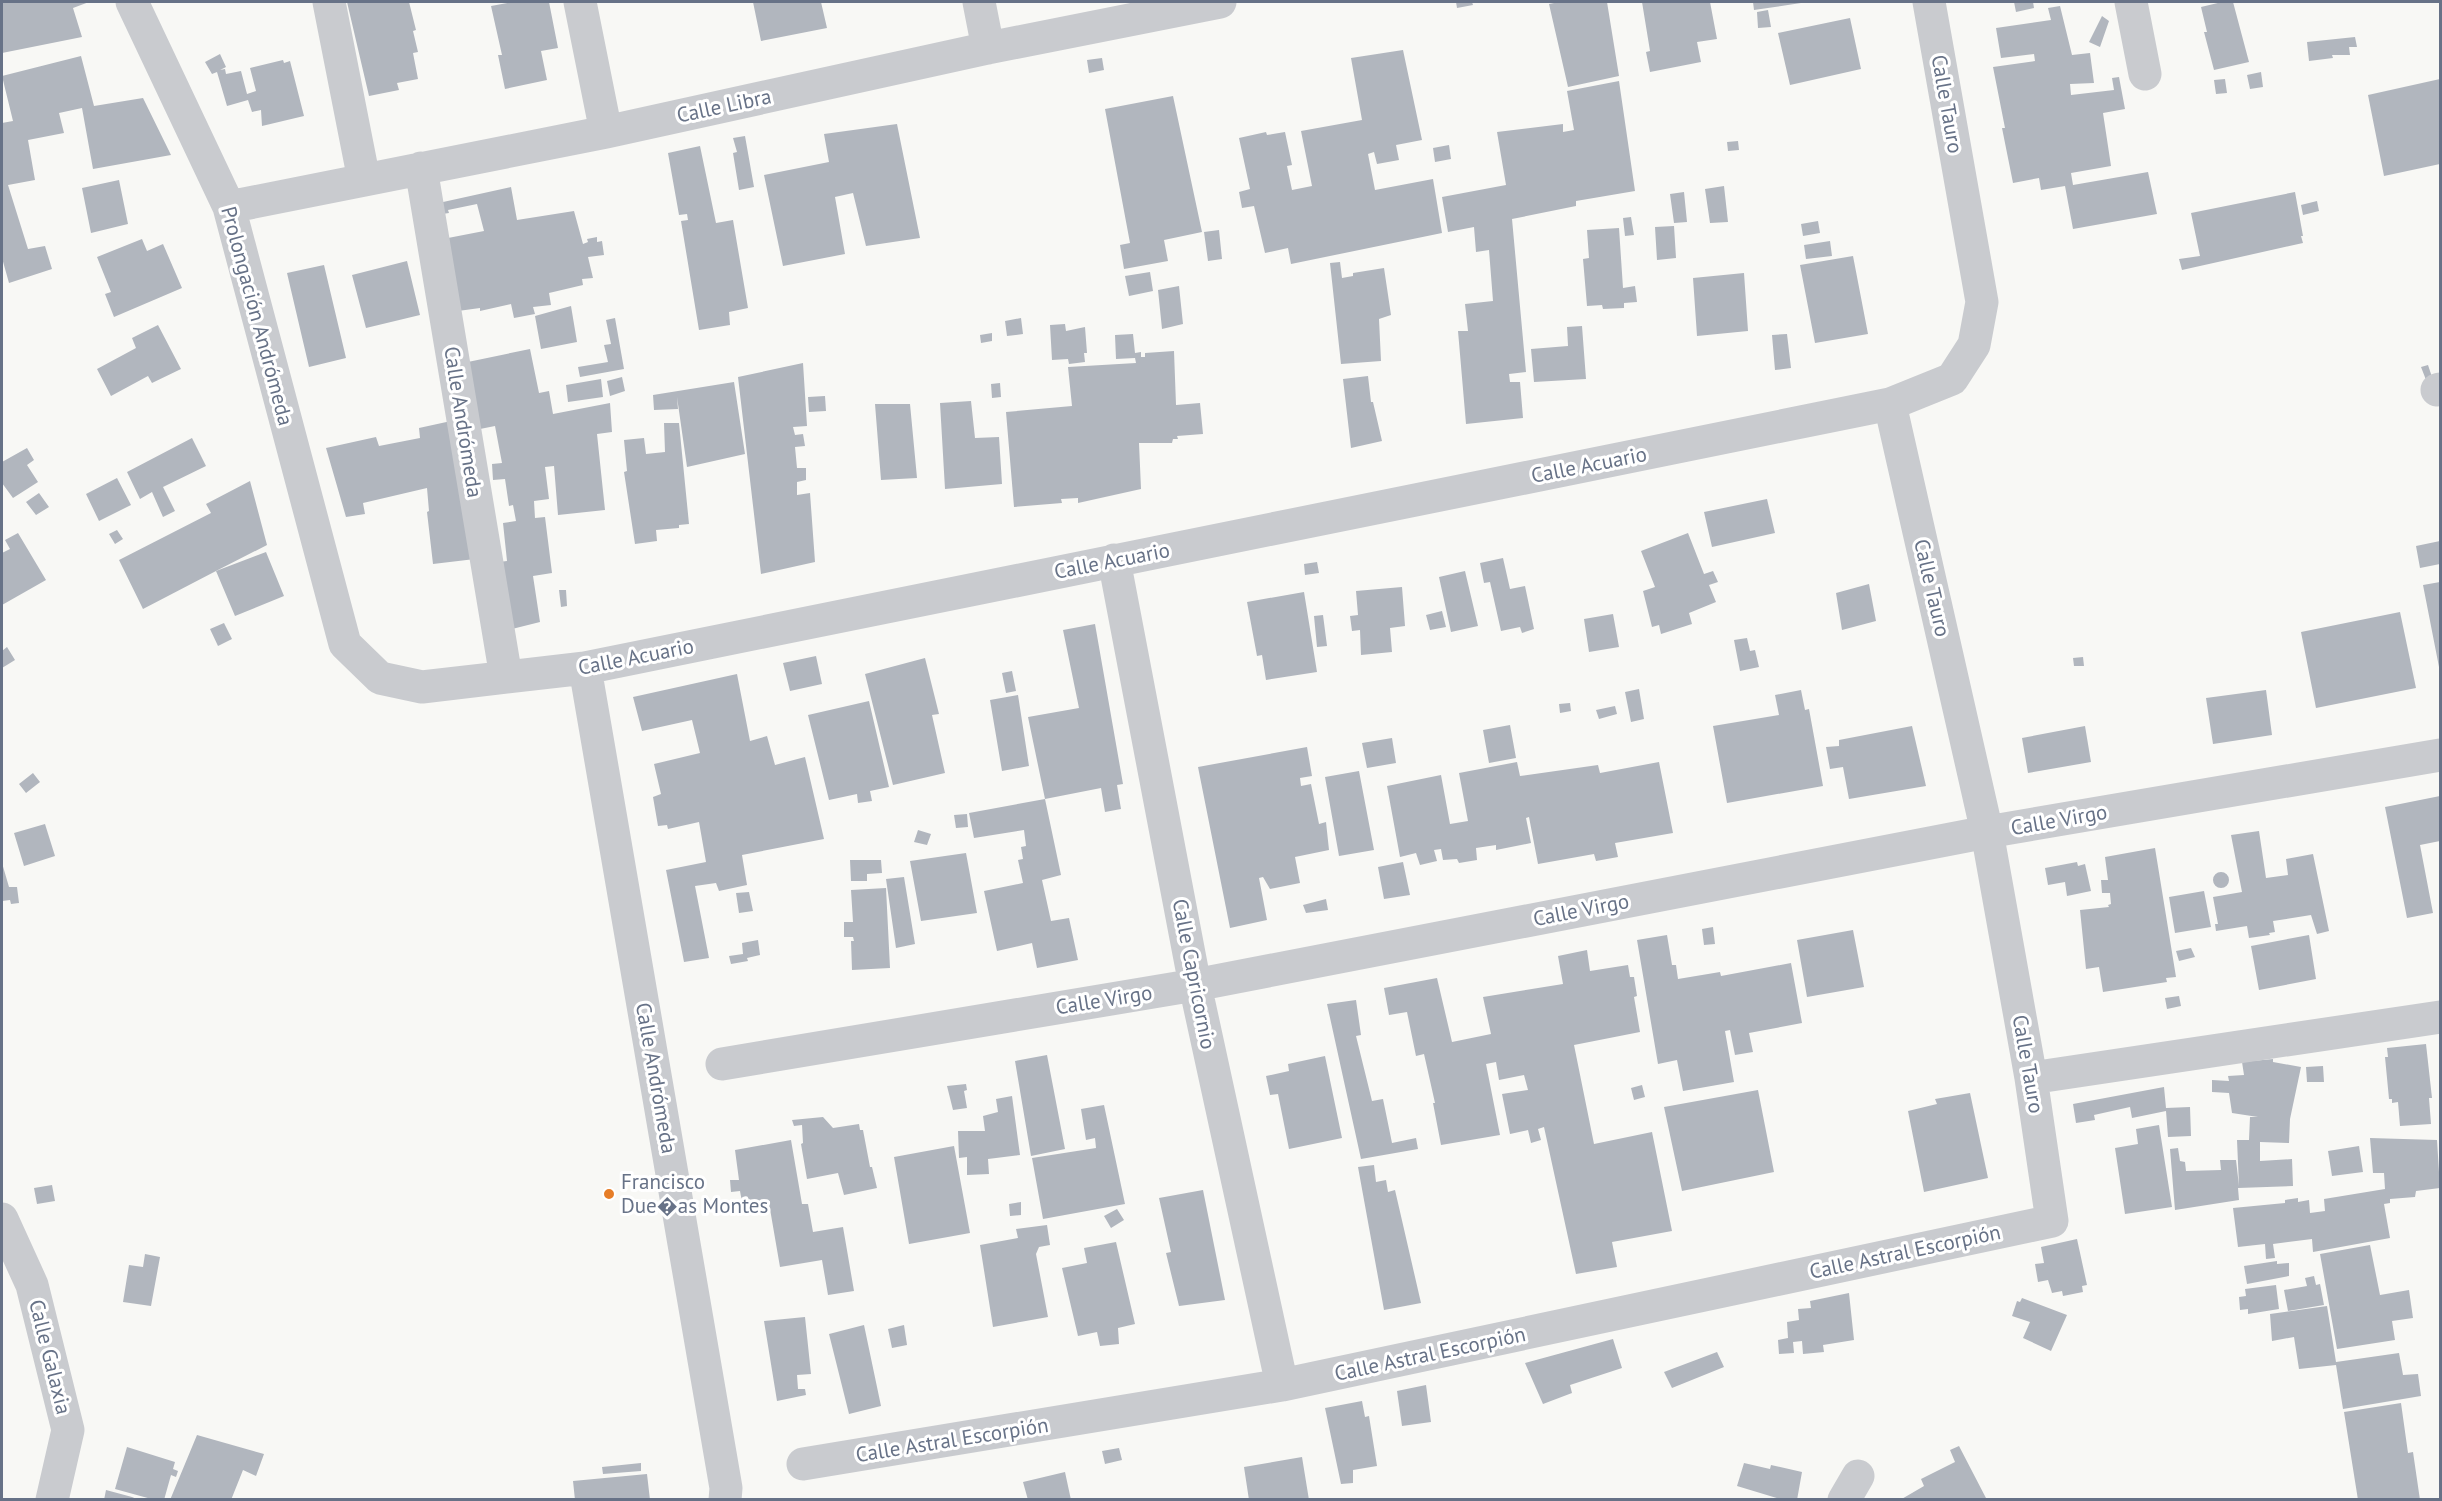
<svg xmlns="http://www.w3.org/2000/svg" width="2442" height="1501" font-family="'PT Sans',sans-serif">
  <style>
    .building { fill: #b1b6be }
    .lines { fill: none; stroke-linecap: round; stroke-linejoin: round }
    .minor { stroke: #c9cbcf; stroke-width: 33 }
    .poi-dot { fill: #e67d27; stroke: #fff; stroke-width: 2 }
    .labels { text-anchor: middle; stroke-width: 6; stroke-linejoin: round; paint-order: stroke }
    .street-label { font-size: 21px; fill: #677287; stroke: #fff }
    .poi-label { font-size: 21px; fill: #677287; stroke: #fff; text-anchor: start }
  </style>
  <rect width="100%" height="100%" fill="#f8f8f5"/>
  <path class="building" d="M2 2H89L73 8 82 37 2 53Z
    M347 2H409L416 30 413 31 418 52 413 53 418 79 397 83 399 90 369 96Z
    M512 2H549L558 48 541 51 547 80 505 89 498 55H502L491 6Z
    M753 2H821L827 28 761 41Z
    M1456 2H1472L1473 5 1457 8Z
    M1559 2H1607L1619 76 1568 87 1549 4Z
    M1642 2H1710L1717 39 1697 42 1701 62 1650 72 1646 52 1650 51Z
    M1753 2H1801V3L1754 10Z
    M2014 2H2033L2034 8 2016 12Z
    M2222 2H2233L2249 62 2214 70 2204 32H2207L2201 7Z
    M2060 6 2072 55 2090 53 2094 83 2070 84 2071 95 2114 90 2112 78 2119 77 2125 109 2103 113 2111 166 2071 173 2073 185 2148 172 2157 214 2073 229 2065 186 2041 190 2039 178 2013 183 2002 128H2005L1993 67 2035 61 2034 54 2001 58 1996 28 2051 20 2048 8Z
    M1768 10 1771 27 1758 28 1757 12Z
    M2102 16 2109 21 2100 47 2089 42Z
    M1850 18 1861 69 1790 85 1778 33Z
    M2355 37 2357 47H2349L2350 55H2332L2333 58 2309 61 2307 42Z
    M1403 50 1422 140 1396 145 1399 160 1377 164 1374 152 1368 154 1375 190 1433 179 1442 233 1291 264 1288 248 1265 253 1254 206 1242 208 1239 192 1250 189 1239 138 1266 132 1267 135 1285 132 1292 165 1287 166 1292 190 1312 186 1301 131 1362 120 1351 58Z
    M220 54 226 67 220 70 225 69 226 74 241 71 247 94 256 91 250 68 283 60 284 63 290 61 304 116 262 126 261 110 252 112 248 100 227 106 217 72 212 74 205 62Z
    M81 56 94 106 143 98 171 155 93 169 82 108 59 113 64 133 28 140 35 180 8 185 28 249 45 246 52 269 9 283 2 258V123L13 121 2 76Z
    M1102 58 1104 70 1089 73 1087 60Z
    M2261 72 2263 87 2250 89 2247 75Z
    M2225 79 2227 93 2216 94 2214 80Z
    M2440 79V164L2384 176 2368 95Z
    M1619 81 1635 191 1576 201V206L1512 219 1526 372 1509 374 1510 382H1520L1523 418 1466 424 1458 331H1468L1465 304 1493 301 1489 250 1476 252 1474 227 1448 232 1442 197 1506 185 1497 132 1563 124V132L1574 130 1567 91Z
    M1173 96 1202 232 1164 240 1168 261 1124 269 1120 245 1130 243 1105 109Z
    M897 124 920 238 866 246 853 193 835 197 845 254 783 266 764 175 829 162 824 134Z
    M745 136 754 187 739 190 733 153 737 152 733 138Z
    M1738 141 1739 150 1728 151 1727 142Z
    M1449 145 1451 159 1435 162 1433 148Z
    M700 146 716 223 733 220 748 308 729 312 730 325 699 330 681 221 688 220 687 214 679 215 668 153Z
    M119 180 128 224 91 233 82 188Z
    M1724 186 1728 222 1710 223 1705 189Z
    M511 187 517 220 574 211 583 244 588 242 587 239 597 237V242L602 241 604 255 588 257 593 278 582 279 583 285 549 293 551 305 533 307 535 314 514 318 511 304 480 311V308L458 311 448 238 484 231 477 204 448 210 449 213 436 215 434 204Z
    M1684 192 1687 222 1674 223 1670 194Z
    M2295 192 2303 236H2301L2303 243 2182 270 2179 259 2200 256 2191 213Z
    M2317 201 2319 211 2303 215 2301 205Z
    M1631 217 1634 235 1625 236 1623 218Z
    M1818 221 1820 233 1803 236 1801 224Z
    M1674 226 1676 258 1657 260 1655 227Z
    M1619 228 1623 288 1635 286 1637 302 1624 303V308L1603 309 1602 305 1587 306 1583 259 1589 258 1587 230Z
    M1219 230 1222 259 1208 261 1204 232Z
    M142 239 147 251 163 244 182 288 114 317 105 294 111 292 97 257Z
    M1830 241 1832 256 1806 259 1804 245Z
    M1853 256 1868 334 1815 343 1800 265Z
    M407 261 420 315 366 328 352 275Z
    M1340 262 1342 278 1353 276V273L1384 268 1391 315 1379 319 1381 361 1341 364 1330 263Z
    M324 265 346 358 309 367 287 273Z
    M1150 272 1153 291 1129 296 1125 276Z
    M1744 273 1748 331 1697 336 1693 278Z
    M1179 286 1183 324 1162 329 1158 290Z
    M571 306 577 342 541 349 535 316Z
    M615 318 624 369 580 377 578 367 608 362 604 345 611 344 606 320Z
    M1021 318 1023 334 1007 336 1005 321Z
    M1065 324 1066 331 1085 327 1087 353H1084L1085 362 1069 364 1068 359 1052 360 1050 325Z
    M158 325 181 369 152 383 148 376 111 396 97 369 136 348 132 338Z
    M1582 326 1586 379 1534 382 1531 349 1568 346 1567 327Z
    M992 333V341L981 343 980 335Z
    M1133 334 1135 353 1141 352V357H1145V353L1174 351 1176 405 1200 403 1203 434 1177 436 1178 439H1173L1172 443H1139L1141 489 1078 503V498L1061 499 1062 503 1014 507 1006 412 1072 406 1068 367 1136 363 1135 358 1116 359 1115 335Z
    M1787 334 1791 368 1775 370 1772 335Z
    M530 349 539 393 549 391 553 414 610 403 612 432 597 434 605 510 558 515 554 466 545 467 549 499 534 501 535 518 545 517 552 573 533 576 540 622 508 630 499 562 507 561 503 523 516 521 513 505 509 506 505 479 493 480 492 464 502 463 495 426 475 430 463 363Z
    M803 363 807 426 793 427 795 435 803 434 805 446 795 447 797 468H806V480L797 482V495L810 493 815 562 761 574 738 377Z
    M2428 365 2434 383 2428 385 2421 367Z
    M1368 376 1371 402H1373L1382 441 1351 448 1343 379Z
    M622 377 625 391 610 396 607 381Z
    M601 379 603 397 568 402 566 385Z
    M734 382 745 454 687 467 677 397 678 409 654 410 653 395Z
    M1000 383 1001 397 992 398 991 384Z
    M825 396 826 411 809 412 808 397Z
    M971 401 975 438 999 437 1002 484 945 489 940 403Z
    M875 404H910L917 478 881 480Z
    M451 421 475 559 433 564 427 512 429 511 427 488 363 503 365 514 346 517 326 448 376 437 379 446 420 438 419 428Z
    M664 423H679L689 524 679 525V528L656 530 657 541 635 544 624 472 627 471 624 440 644 438 646 454 665 452Z
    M192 438 206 466 163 487 175 511 163 517 152 492 140 499 127 472Z
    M27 448 34 460 27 465 38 482 13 498 2 483V462Z
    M117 478 131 505 99 521 86 494Z
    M250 481 267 545 216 571 266 552 284 596 235 616 216 571 143 609 119 560 211 513 206 504Z
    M39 493 49 507 36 515 26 502Z
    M1767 499 1775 533 1712 547 1704 512Z
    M117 530 123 539 115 544 109 534Z
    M18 533 46 580 2 605V553L10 549 5 540Z
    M1688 533 1704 574 1713 571 1718 582 1709 585 1716 602 1689 613 1692 624 1661 634 1659 625 1652 627 1643 591 1655 587 1641 551Z
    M2440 541V564L2420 568 2416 546Z
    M1503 558 1510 589 1525 586 1534 629 1522 633 1520 627 1501 631 1490 582 1484 583 1480 563Z
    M1317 562 1319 573 1305 575 1304 564Z
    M1465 571 1478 626 1451 632 1439 577Z
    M2440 582V667H2439L2423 585Z
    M1869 584 1876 621 1842 630 1836 593Z
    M1402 587 1405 626 1390 628 1392 652 1361 655 1360 630 1352 631 1350 616 1358 615 1356 591Z
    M559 590H566L567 606 561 607Z
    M1304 592 1317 672 1266 680 1262 655 1257 656 1247 602Z
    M1442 611 1446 627 1430 630 1426 615Z
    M2400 612 2416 688 2316 708 2301 632Z
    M1613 614 1619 647 1589 652 1584 619Z
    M1323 615 1327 646 1317 647 1314 616Z
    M224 623 232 639 218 646 210 629Z
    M1095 624 1123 784 1117 785 1121 809 1105 812 1101 788 1045 799 1028 717 1079 708 1063 630Z
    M1747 638 1750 651 1755 650 1759 667 1740 671 1734 640Z
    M7 647 15 660 2 668V651Z
    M816 656 822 684 790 691 783 663Z
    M2083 657 2084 666H2074L2073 658Z
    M925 658 939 714 932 715 945 773 893 785 865 674Z
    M1012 671 1016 691 1006 693 1002 673Z
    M737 674 750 741 767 736 775 765 805 757 824 839 742 855 747 885 719 891 716 883 695 886 709 958 684 962 666 870 706 862 699 822 668 829 667 825 658 826 653 797 661 794 654 764 700 753 692 720 642 731 633 697Z
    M1639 689 1644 719 1631 722 1625 692Z
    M1801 690 1805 710 1809 709 1823 786 1727 803 1713 726 1779 715 1775 695Z
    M2266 690 2272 735 2213 744 2206 698Z
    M1018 695 1029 766 1002 771 990 700Z
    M869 701 889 787 870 791 872 801 858 803 857 794 829 800 808 715Z
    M1570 703 1571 711 1560 713 1559 704Z
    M1615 706 1617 714 1599 719 1596 710Z
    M1510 725 1516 758 1489 763 1483 730Z
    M1912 726 1926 786 1849 799 1843 767 1830 769 1826 747 1839 746V740Z
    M2085 726 2091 762 2028 773 2022 738Z
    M1392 738 1396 763 1367 768 1362 743Z
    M1307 747 1312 776 1300 778 1301 786 1311 784 1319 824 1326 822 1329 850 1295 857 1300 883 1270 889 1263 877 1259 878 1267 920 1230 928 1198 767Z
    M1517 762 1520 776 1598 765 1600 773 1659 762 1673 833 1615 843 1618 857 1596 861 1594 854 1538 864 1529 817 1526 818 1531 843 1496 850V845L1476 848 1477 860 1459 863 1457 859 1443 860 1441 849 1434 850 1437 861 1420 865 1416 853 1400 857 1387 786 1441 775 1450 824 1468 821 1459 773Z
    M1359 771 1374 850 1339 856 1325 777Z
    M33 773 40 782 26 793 19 784Z
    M2440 796V841L2420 845 2433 913 2407 918 2385 807Z
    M1045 799 1061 875 1042 880 1051 921 1069 918 1078 960 1037 968 1032 943 997 951 984 891 1023 883 1018 860 1023 859 1021 847 1026 846 1024 830 974 838 969 813Z
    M967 814 968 827 956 828 954 815Z
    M45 824 55 856 24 866 14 833Z
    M918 830 931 834 927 845 914 842Z
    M2259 831 2266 878 2288 875 2286 859 2313 854 2329 931 2317 934 2311 915 2273 921 2275 932 2269 933 2270 935 2249 938 2247 926 2216 931 2215 924H2218L2213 897 2242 892 2231 835Z
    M2155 848 2176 977 2166 978 2167 982 2103 992 2099 967 2086 969 2080 910 2109 907 2108 905 2111 904 2110 893H2102L2101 880H2108L2105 857Z
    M966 853 977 913 921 921 910 861Z
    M850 860H881L882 873 867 874V881H851Z
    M1403 862 1410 895 1384 899 1378 867Z
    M2077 862 2078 866 2085 864 2091 891 2067 896 2065 882 2048 885 2045 868Z
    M2 863 9 887H17L19 903 11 904 10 900 2 901Z
    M2213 880a8 8 0 1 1 16 0a8 8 0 1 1-16 0Z
    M904 877 915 944 896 948 886 879Z
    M886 888 890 968 852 970 851 941H854L853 937H844V922H853L851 890Z
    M2204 891 2211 927 2175 933 2169 897Z
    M749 892 753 911 739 913 736 893Z
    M1326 899 1328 910 1306 913 1303 905Z
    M1713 927 1715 944 1704 945 1702 929Z
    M1853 930 1864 987 1807 997 1797 940Z
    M1667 935 1672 965H1676L1678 979 1720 972 1721 976 1791 963 1802 1023 1749 1033 1753 1052 1735 1055 1730 1030 1725 1031 1734 1082 1683 1091 1677 1060 1658 1064 1637 940Z
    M2309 935 2316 979 2259 990 2251 946Z
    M758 940 760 955 747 958 748 961 731 964 729 956 743 954 742 943Z
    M2191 948 2195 957 2179 961 2176 951Z
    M1587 950 1590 971 1628 965 1630 977H1634L1637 996 1634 997 1640 1032 1574 1045 1594 1144 1652 1132 1672 1231 1612 1242 1617 1267 1576 1274 1544 1127 1538 1129 1541 1140 1531 1143 1528 1130 1510 1134 1502 1094 1528 1090 1524 1075 1499 1080 1496 1062 1486 1064 1500 1135 1441 1145 1433 1103H1435L1424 1054 1416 1056 1407 1012 1389 1015 1384 988 1437 978 1452 1042 1491 1034 1483 997 1563 984 1558 956Z
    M2179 996 2181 1006 2167 1009 2165 998Z
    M1356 1000 1361 1035 1356 1036 1372 1101 1383 1099 1392 1143 1416 1138 1418 1149 1361 1159 1327 1004Z
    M2426 1044 2432 1098H2429L2431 1124 2400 1126 2398 1102 2392 1103V1099H2389L2385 1057H2388L2387 1048Z
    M1047 1055 1065 1149 1031 1156 1015 1061Z
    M1325 1056 1342 1138 1289 1149 1278 1094 1270 1095 1266 1076 1289 1071 1288 1064Z
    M2273 1059V1062L2301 1067 2290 1119 2289 1143 2260 1142V1161L2292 1159 2293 1186 2238 1188 2239 1200 2175 1210 2170 1149 2178 1148 2180 1161 2185 1162 2186 1171 2221 1170 2220 1160H2236L2239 1186 2237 1140H2249L2250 1117H2258L2232 1113 2229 1093 2212 1092V1080L2229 1081 2228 1076 2244 1075 2242 1062Z
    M2323 1066 2324 1082H2307L2306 1067Z
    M966 1084 967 1090 964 1091 967 1108 953 1110 947 1086Z
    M1642 1085 1645 1097 1634 1100 1631 1088Z
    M2164 1087 2166 1108 2190 1107 2191 1136 2168 1137 2166 1111 2132 1118 2130 1107 2094 1115 2095 1120 2076 1123 2073 1104Z
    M1758 1090 1774 1172 1682 1191 1664 1107Z
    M1970 1093 1988 1178 1924 1192 1908 1111 1937 1104 1935 1099Z
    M1012 1096 1020 1155 988 1159 989 1174 967 1175V1157L959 1158 958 1131H985L983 1116 998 1112 996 1099Z
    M1104 1105 1125 1204 1043 1219 1032 1158 1096 1148 1095 1138 1086 1140 1081 1109Z
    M823 1117 833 1128 859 1124 860 1130H863L870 1167H872L877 1188 844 1195 838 1173 807 1179 801 1144 803 1143 802 1125 794 1126 792 1120Z
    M2159 1125 2172 1207 2125 1214 2115 1148 2138 1144 2136 1129Z
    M2370 1138 2437 1140 2440 1188 2416 1191 2415 1197 2390 1199V1203L2384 1204 2390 1238 2313 1252 2312 1239 2273 1244 2275 1258 2266 1259 2265 1244 2238 1247 2233 1208 2285 1203V1200L2298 1198V1202L2309 1200 2310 1213 2325 1211 2324 1199 2385 1189 2384 1173H2373Z
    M791 1140 802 1204H808L813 1232 843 1227 854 1291 828 1295 822 1260 780 1267 770 1209 744 1213 740 1191 731 1192 730 1180H739L735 1150Z
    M954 1146 970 1233 909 1244 894 1157Z
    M2359 1146 2363 1172 2332 1176 2328 1151Z
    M1374 1165 1376 1182 1386 1180 1388 1192 1395 1190 1421 1303 1384 1310 1358 1167Z
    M52 1185 55 1201 37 1204 34 1188Z
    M1203 1190 1225 1300 1179 1306 1166 1253 1171 1252 1159 1198Z
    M1021 1202V1215L1010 1216 1009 1204Z
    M1117 1209 1124 1220 1111 1228 1104 1216Z
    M1047 1225 1050 1245 1039 1247 1036 1254 1048 1317 993 1327 980 1245 1018 1238 1016 1229Z
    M2077 1239 2087 1285 2082 1286 2083 1292 2063 1296 2062 1291 2052 1293 2048 1280 2038 1282 2035 1264 2044 1263 2041 1247Z
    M1116 1242 1135 1324 1118 1328 1119 1344 1100 1346 1097 1332 1078 1336 1062 1268 1087 1263 1084 1248Z
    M2370 1245 2380 1295 2409 1290 2413 1318 2392 1321 2395 1340 2337 1349 2320 1254Z
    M145 1254 160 1257 151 1306 123 1302 129 1265 143 1267Z
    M2277 1261V1264L2289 1263V1276L2247 1284 2244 1266Z
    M2314 1276 2316 1285 2320 1284 2324 1305 2288 1311 2284 1290 2307 1286 2305 1278Z
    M2276 1285 2279 1309 2248 1314V1309L2240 1310 2239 1297 2246 1296 2245 1289Z
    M1849 1293 1854 1340 1823 1345 1824 1352 1803 1354 1802 1341 1793 1342 1794 1353 1779 1354 1778 1340 1788 1338 1787 1322 1799 1320 1798 1309 1811 1308 1810 1301Z
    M2022 1298 2067 1315 2051 1351 2023 1338 2030 1322 2012 1316 2017 1301 2020 1302Z
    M2327 1306 2336 1362 2399 1353 2403 1375 2418 1374 2421 1396 2343 1409 2336 1365 2299 1369 2294 1337 2272 1341 2270 1314Z
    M805 1317 811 1374 797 1375 798 1389H805L806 1395 777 1401 764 1321Z
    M864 1325 881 1406 849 1414 829 1334Z
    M904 1325 907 1345 892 1348 888 1329Z
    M1613 1339 1622 1368 1570 1385 1572 1393 1543 1404 1525 1363Z
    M1717 1352 1724 1367 1672 1388 1664 1372Z
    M1426 1385 1431 1422 1402 1426 1397 1391Z
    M1362 1401 1365 1417 1369 1416 1377 1466 1353 1470V1483L1341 1484 1325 1408Z
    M2401 1403 2408 1453 2413 1452 2420 1500H2358L2344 1412Z
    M197 1435 264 1454 256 1476 243 1470 231 1500H170Z
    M1959 1446 1987 1500H1900L1924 1486 1921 1479 1955 1462 1950 1450Z
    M127 1447 175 1462 173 1469 178 1471 176 1477 171 1475 164 1500H155L115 1489Z
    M1119 1448 1122 1460 1105 1464 1102 1451Z
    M1302 1457 1309 1500H1249L1244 1467Z
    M641 1463V1471L603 1474 602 1467Z
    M1744 1463 1770 1469 1771 1465 1802 1472 1797 1500H1783L1737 1486Z
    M1065 1472 1071 1500H1028L1023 1482Z
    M647 1474 650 1500H575L573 1481Z
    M106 1490 132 1497 139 1500H104Z"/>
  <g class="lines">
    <path class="minor" d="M132 2 229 207 345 644 380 678 422 687 585 668 1890 404 1952 379 1974 345 1982 302 1929 2
      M329 2 364 180
      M580 2 606 132
      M979 2 988 48
      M2131 2 2145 74
      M421 168 506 677
      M229 207 606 132 988 48 1220 2
      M2437 390 2440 389
      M1114 560 1195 985 1282 1385
      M585 668 726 1488 725 1500
      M722 1064 1195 985 1987 832 2440 755
      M2031 1078 2440 1017
      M2 1219 32 1285 68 1430 52 1500
      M803 1464 1282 1385 2052 1221 2031 1078 1987 832 1890 404
      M1844 1500 1858 1476"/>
  </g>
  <circle class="poi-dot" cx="609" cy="1194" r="6"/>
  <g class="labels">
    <g class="street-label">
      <text transform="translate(1947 104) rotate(80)" y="7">Calle Tauro</text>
      <text transform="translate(724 106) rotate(-12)" y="7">Calle Libra</text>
      <text transform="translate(257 316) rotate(75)" y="7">Prolongación Andrómeda</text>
      <text transform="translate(463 422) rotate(81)" y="7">Calle Andrómeda</text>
      <text transform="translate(1589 465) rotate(-11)" y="7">Calle Acuario</text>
      <text transform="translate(1112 561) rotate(-11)" y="7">Calle Acuario</text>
      <text transform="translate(1932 588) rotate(77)" y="7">Calle Tauro</text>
      <text transform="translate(636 657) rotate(-11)" y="7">Calle Acuario</text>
      <text transform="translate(2059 820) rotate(-10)" y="7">Calle Virgo</text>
      <text transform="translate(1581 910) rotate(-11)" y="7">Calle Virgo</text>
      <text transform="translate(1194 974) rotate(79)" y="7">Calle Capricornio</text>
      <text transform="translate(1104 1000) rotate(-9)" y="7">Calle Virgo</text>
      <text transform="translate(2028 1064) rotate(80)" y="7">Calle Tauro</text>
      <text transform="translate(656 1078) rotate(80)" y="7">Calle Andrómeda</text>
      <text transform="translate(1905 1252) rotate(-12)" y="7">Calle Astral Escorpión</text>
      <text transform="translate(1430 1354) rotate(-12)" y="7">Calle Astral Escorpión</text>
      <text transform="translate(50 1357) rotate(76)" y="7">Calle Galaxia</text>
      <text transform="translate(952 1440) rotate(-9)" y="7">Calle Astral Escorpión</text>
    </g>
    <g class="poi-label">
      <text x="621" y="1189">Francisco<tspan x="621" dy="24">Due�as Montes</tspan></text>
    </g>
  </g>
  <rect width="2442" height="1501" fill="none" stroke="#677287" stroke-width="6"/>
</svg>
